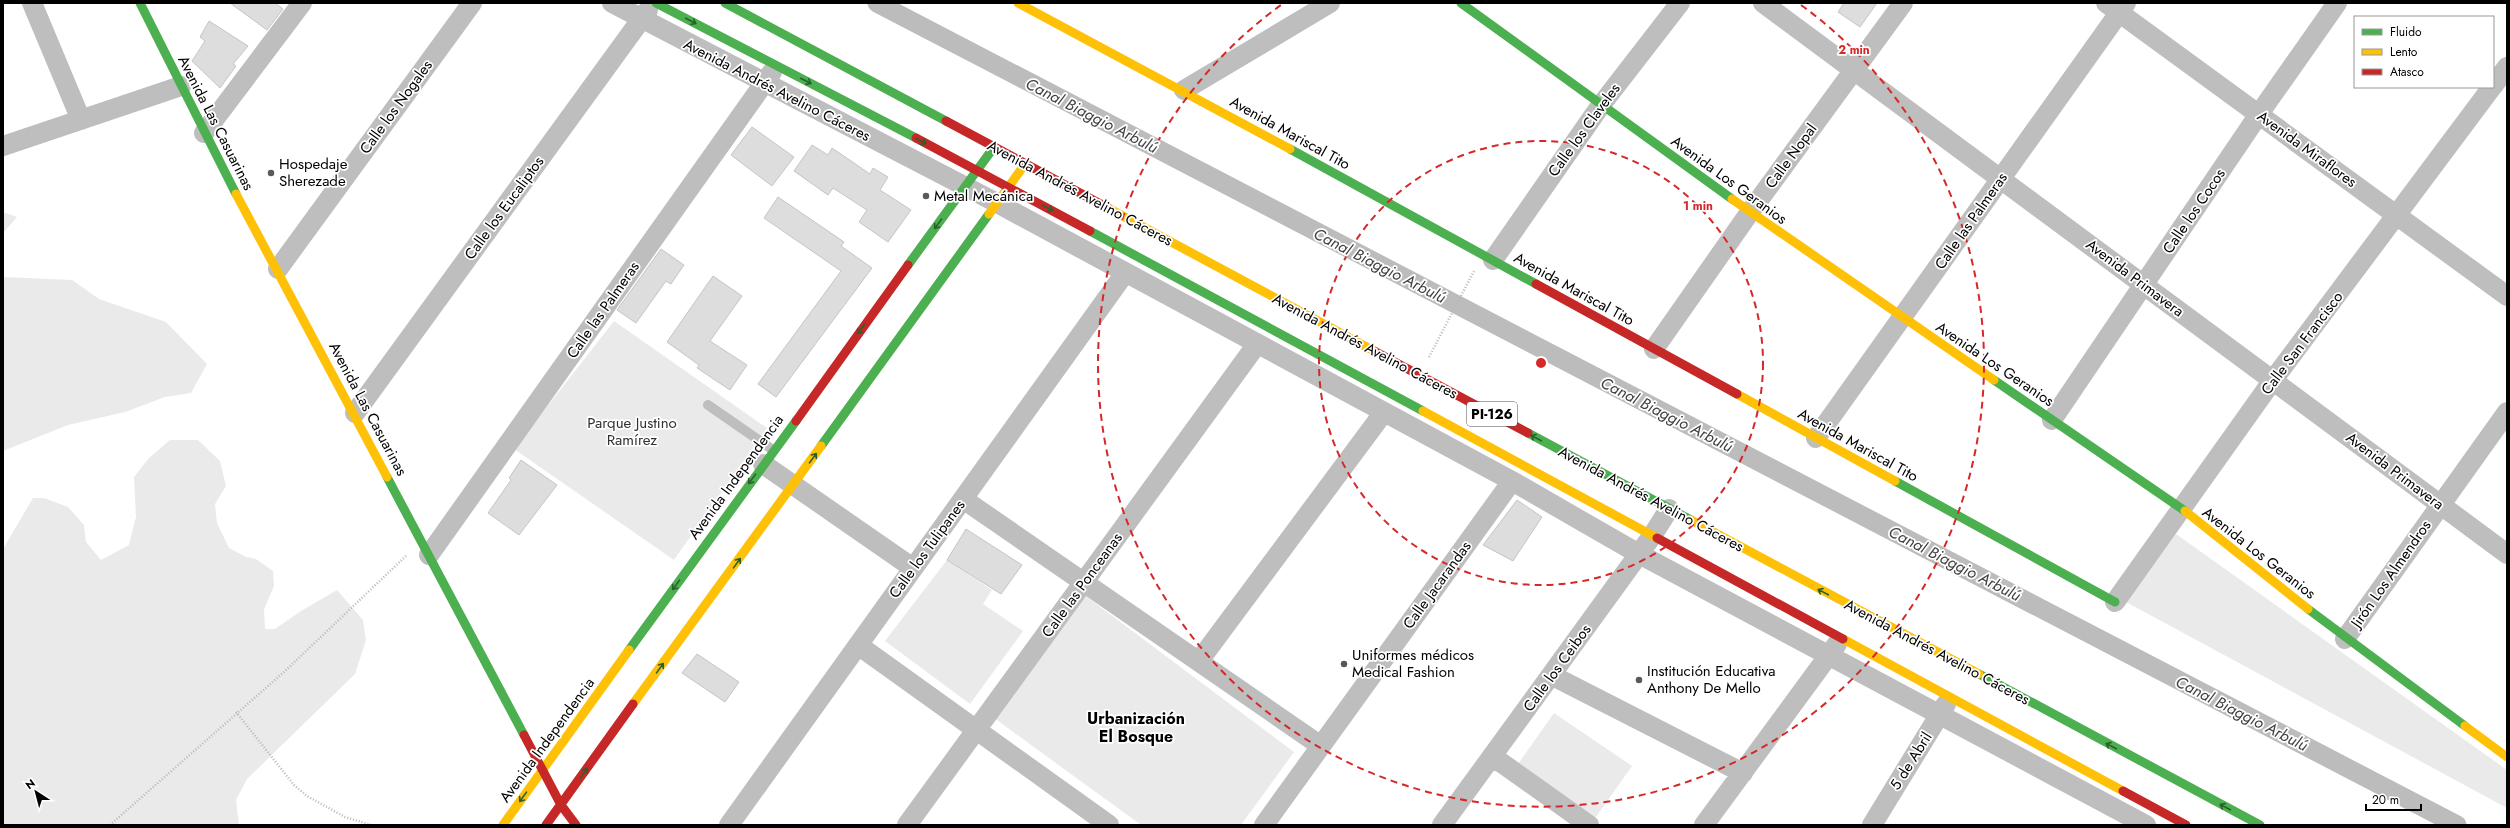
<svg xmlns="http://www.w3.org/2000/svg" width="2510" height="828" font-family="Jost,sans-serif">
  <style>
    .green { fill: #eaeaea }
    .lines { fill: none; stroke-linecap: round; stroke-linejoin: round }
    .canal { stroke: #bcbcbc; stroke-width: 19 }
    .building { fill: #ddd; stroke: #c5c5c5 }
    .path { stroke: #b8b8b8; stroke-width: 2.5; stroke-dasharray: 1 2; stroke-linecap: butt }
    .lane { stroke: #bebebe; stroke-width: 10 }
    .street { stroke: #bebebe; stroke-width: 20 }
    .fast { stroke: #4caf50; stroke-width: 9 }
    .slow { stroke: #ffc107; stroke-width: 9 }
    .jam { stroke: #c62828; stroke-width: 9 }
    .oneway { stroke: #2a602c }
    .ring { fill: none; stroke: #d62828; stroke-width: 2; stroke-dasharray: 7 5 }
    .poi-dot { fill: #595959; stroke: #fff; stroke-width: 1.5 }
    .labels { text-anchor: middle; stroke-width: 3.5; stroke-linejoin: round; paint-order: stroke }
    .shield { fill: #fff; stroke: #4c4c4c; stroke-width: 1 }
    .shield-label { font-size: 14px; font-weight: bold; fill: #000 }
    .street-label { font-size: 15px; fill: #000; stroke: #fff }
    .poi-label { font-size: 15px; fill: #000; stroke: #fff; text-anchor: start }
    .park-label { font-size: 15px; fill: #303030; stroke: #fff }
    .water-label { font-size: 16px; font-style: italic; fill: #414141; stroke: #fff }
    .neighbourhood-label { font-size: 16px; font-weight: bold; fill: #000; stroke: #fff }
    .centre { fill: #d62828; stroke: #fff; stroke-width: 2 }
    .ring-label { font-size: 12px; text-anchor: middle; font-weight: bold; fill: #d62828; stroke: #fff; stroke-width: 3.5; stroke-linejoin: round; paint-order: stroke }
  </style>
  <rect width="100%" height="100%" fill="#fff"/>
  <path class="green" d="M3 212 17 217 3 233Z
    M3 277 72 280 99 299 166 322 207 364 191 393 165 397 125 412 68 425 3 451Z
    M614 321 767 428 674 560 514 449Z
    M170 440H198L220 461 226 486 215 504 217 523 229 548 246 557 256 559 273 571 274 586 264 609 265 629H275L301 611 337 590 363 620 366 640 355 674 247 779 236 800 239 825H3V549L33 498H44L68 507 84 525 86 542 101 560 129 545 136 517 134 477 149 458Z
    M2176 534 2507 770V808L2126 602Z
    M947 560 992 590 983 604 1023 631 970 704 885 641Z
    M1083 594 1294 752 1241 825H1141L990 715Z
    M1554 713 1632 766 1596 817 1518 764Z"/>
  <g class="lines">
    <path class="canal" d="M877 3 2457 825"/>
  </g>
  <path class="building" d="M230 3H275L283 9 267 30Z
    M1844 3H1877L1860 27 1838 12Z
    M209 21 248 46 233 64 236 66 220 88 192 61 205 41 200 37Z
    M752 127 794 157 772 186 731 155Z
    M812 145 828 155 832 148 870 174 873 168 888 177 880 190 911 210 888 242 859 222 867 210 833 188 828 195 794 171Z
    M778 197 844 242 841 246 872 268 776 397 758 384 841 271 764 218Z
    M661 249 684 265 671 284 666 281 636 323 617 310Z
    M713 276 742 296 710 341 747 365 730 390 697 368 699 365 667 342Z
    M521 460 557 485 519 535 488 513 511 480 509 478Z
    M1517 500 1542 517 1513 561 1483 545Z
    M966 529 1022 565 1001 594 947 560Z
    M697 654 739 682 725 702 682 673Z"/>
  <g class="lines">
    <path class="path" d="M1429 357 1474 271
      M236 712 294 785 307 796 345 817 371 825
      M110 825 284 672 407 555"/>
    <path class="lane" d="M708 405 773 450"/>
    <path class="street" d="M32 3 81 120
      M612 3 997 203 1512 481 1639 554 2146 825
      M1763 3 2507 554
      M2106 3 2507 296
      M2493 86 2507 67
      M1184 90 1330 3
      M204 133 302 3
      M3 146 181 86
      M1493 260 1601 105 1680 3
      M278 269 472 3
      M1654 349 1750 212 1903 3
      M355 413 648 10
      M2052 420 2259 114 2337 3
      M1816 438 2126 3
      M763 464 913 568
      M963 499 1321 746
      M429 555 772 72
      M2115 602 2273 380 2492 87
      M2345 639 2507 412
      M858 645 1109 825
      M1199 661 1384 412
      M1551 675 1743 773
      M1492 756 1589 825
      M729 825 1125 273
      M907 825 1257 344
      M1264 825 1512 481
      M1442 825 1652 536 1669 509
      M1704 825 1837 644
      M1872 825 1946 704"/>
    <path class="fast" d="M140 3 236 194
      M656 3 916 138
      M725 3 946 121
      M1461 3 1732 199
      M1290 149 1536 284
      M1090 231 1423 411
      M908 265 994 147
      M1994 380 2185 511
      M1528 433 1691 520
      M821 446 989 214
      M387 477 524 735
      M1895 481 2115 602
      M2308 609 2465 726
      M629 650 796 421
      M1979 674 2260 825"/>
    <path class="slow" d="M1018 3 1290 149
      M236 194 387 477
      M1732 199 1994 380
      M1108 208 1374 351
      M989 214 1025 164
      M1737 394 1895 481
      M1423 411 1657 538
      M2185 511 2308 609
      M1691 520 1979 674
      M1843 639 2123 791
      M633 704 821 446
      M2465 726 2507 757
      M503 825 629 650"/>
    <path class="jam" d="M946 121 1108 208
      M916 138 1090 231
      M1536 284 1737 394
      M1374 351 1528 433
      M796 421 908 265
      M1657 538 1843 639
      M524 735 561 805 576 825
      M2123 791 2186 825
      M546 825 633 704"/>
  </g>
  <defs><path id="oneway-shaft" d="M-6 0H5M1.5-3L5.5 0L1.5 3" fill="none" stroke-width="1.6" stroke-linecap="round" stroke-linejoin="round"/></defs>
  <g class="oneway">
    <use href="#oneway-shaft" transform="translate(691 21) rotate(27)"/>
    <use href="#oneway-shaft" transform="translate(806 81) rotate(27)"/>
    <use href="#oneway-shaft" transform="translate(921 141) rotate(27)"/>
    <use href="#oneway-shaft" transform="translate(1048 208) rotate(28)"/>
    <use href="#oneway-shaft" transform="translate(938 224) rotate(126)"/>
    <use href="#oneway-shaft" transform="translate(861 329) rotate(126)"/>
    <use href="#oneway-shaft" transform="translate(1536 438) rotate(-152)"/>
    <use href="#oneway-shaft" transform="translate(813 458) rotate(-54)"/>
    <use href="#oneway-shaft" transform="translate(752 479) rotate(126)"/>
    <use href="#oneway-shaft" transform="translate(737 563) rotate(-54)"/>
    <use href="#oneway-shaft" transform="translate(676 585) rotate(126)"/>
    <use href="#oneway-shaft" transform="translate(1823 592) rotate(-152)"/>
    <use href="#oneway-shaft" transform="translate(660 668) rotate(-54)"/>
    <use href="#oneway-shaft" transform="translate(2111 746) rotate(-152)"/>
    <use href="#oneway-shaft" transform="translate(584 773) rotate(-54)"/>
    <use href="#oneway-shaft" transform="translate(523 797) rotate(126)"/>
    <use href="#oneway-shaft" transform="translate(2225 807) rotate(-152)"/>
  </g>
  <g class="ring">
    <circle cx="1541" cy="363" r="222"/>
    <path d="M1801 5A443 443 0 1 1 1281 5"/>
  </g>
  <g class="poi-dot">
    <circle cx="271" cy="173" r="4"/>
    <circle cx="926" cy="196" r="4"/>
    <circle cx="1344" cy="664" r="4"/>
    <circle cx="1639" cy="680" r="4"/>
  </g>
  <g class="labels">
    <rect class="shield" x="1467" y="402" width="50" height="24" rx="3"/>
    <g class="shield-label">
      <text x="1492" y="419">PI-126</text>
    </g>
    <g class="street-label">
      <text transform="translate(777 90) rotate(27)" y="5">Avenida Andrés Avelino Cáceres</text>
      <text transform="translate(396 107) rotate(-54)" y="5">Calle los Nogales</text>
      <text transform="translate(216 123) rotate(63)" y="5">Avenida Las Casuarinas</text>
      <text transform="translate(1584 130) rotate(-54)" y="5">Calle los Claveles</text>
      <text transform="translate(1290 133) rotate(29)" y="5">Avenida Mariscal Tito</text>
      <text transform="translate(2307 149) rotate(36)" y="5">Avenida Miraflores</text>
      <text transform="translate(1791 156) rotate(-54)" y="5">Calle Nopal</text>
      <text transform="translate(1729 180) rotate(36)" y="5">Avenida Los Geranios</text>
      <text transform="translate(1080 193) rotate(28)" y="5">Avenida Andrés Avelino Cáceres</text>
      <text transform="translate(504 208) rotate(-54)" y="5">Calle los Eucaliptos</text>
      <text transform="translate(2194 211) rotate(-56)" y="5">Calle los Cocos</text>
      <text transform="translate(1971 221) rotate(-55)" y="5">Calle las Palmeras</text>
      <text transform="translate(2135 278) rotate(37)" y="5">Avenida Primavera</text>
      <text transform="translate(1574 289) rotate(29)" y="5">Avenida Mariscal Tito</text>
      <text transform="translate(603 310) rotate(-55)" y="5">Calle las Palmeras</text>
      <text transform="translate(2302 343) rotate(-53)" y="5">Calle San Francisco</text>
      <text transform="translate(1365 346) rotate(28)" y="5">Avenida Andrés Avelino Cáceres</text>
      <text transform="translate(1995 364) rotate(34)" y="5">Avenida Los Geranios</text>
      <text transform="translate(368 409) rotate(62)" y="5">Avenida Las Casuarinas</text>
      <text transform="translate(1858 445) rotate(29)" y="5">Avenida Mariscal Tito</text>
      <text transform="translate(2395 471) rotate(37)" y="5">Avenida Primavera</text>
      <text transform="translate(736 477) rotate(-54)" y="5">Avenida Independencia</text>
      <text transform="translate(1651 499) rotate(28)" y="5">Avenida Andrés Avelino Cáceres</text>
      <text transform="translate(927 549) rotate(-54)" y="5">Calle los Tulipanes</text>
      <text transform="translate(2259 553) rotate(38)" y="5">Avenida Los Geranios</text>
      <text transform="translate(2391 574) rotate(-55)" y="5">Jirón Los Almendros</text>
      <text transform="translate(1082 585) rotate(-54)" y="5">Calle las Ponceanas</text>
      <text transform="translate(1437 585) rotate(-54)" y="5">Calle Jacarandas</text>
      <text transform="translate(1937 652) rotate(28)" y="5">Avenida Andrés Avelino Cáceres</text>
      <text transform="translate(1557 668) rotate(-54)" y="5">Calle los Ceibos</text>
      <text transform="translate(547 740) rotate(-54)" y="5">Avenida Independencia</text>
      <text transform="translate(1911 761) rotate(-58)" y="5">5 de Abril</text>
    </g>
    <g class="poi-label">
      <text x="279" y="169">Hospedaje<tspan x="279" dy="17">Sherezade</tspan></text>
      <text x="934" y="201">Metal Mecánica</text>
      <text x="1352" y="660">Uniformes médicos<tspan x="1352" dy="17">Medical Fashion</tspan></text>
      <text x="1647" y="676">Institución Educativa<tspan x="1647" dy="17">Anthony De Mello</tspan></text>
    </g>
    <g class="park-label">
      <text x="632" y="428">Parque Justino<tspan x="632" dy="17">Ramírez</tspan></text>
    </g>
    <g class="water-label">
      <text transform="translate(1092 115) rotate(27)" y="6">Canal Biaggio Arbulú</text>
      <text transform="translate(1380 265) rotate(27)" y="6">Canal Biaggio Arbulú</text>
      <text transform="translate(1667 414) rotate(27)" y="6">Canal Biaggio Arbulú</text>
      <text transform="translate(1955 563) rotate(27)" y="6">Canal Biaggio Arbulú</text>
      <text transform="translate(2242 713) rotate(27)" y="6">Canal Biaggio Arbulú</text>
    </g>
    <g class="neighbourhood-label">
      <text x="1136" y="724">Urbanización<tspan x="1136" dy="18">El Bosque</tspan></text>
    </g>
  </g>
  <circle cx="1541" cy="363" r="6" class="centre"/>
  <g class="ring-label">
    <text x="1854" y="54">2 min</text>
    <text x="1698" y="210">1 min</text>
  </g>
  <rect width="2510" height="828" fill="none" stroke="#000000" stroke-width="8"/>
  <rect x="2354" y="16" width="140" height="72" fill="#ffffff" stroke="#999999"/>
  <rect x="2362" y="29" width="20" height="6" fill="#4caf50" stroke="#999999"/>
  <text x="2390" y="36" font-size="12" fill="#000000">Fluido</text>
  <rect x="2362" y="49" width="20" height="6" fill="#ffc107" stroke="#999999"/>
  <text x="2390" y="56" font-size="12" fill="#000000">Lento</text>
  <rect x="2362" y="69" width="20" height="6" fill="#c62828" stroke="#999999"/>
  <text x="2390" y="76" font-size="12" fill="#000000">Atasco</text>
  <g transform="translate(36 792) rotate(324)" stroke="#ffffff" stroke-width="3" paint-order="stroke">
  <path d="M0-3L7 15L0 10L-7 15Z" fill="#000000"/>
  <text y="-6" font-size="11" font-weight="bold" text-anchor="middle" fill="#000000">N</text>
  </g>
  <path d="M2366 804v6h55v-6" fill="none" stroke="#000000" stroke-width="2"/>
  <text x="2372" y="804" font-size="12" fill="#000000" stroke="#ffffff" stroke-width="3" paint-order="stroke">20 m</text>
</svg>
